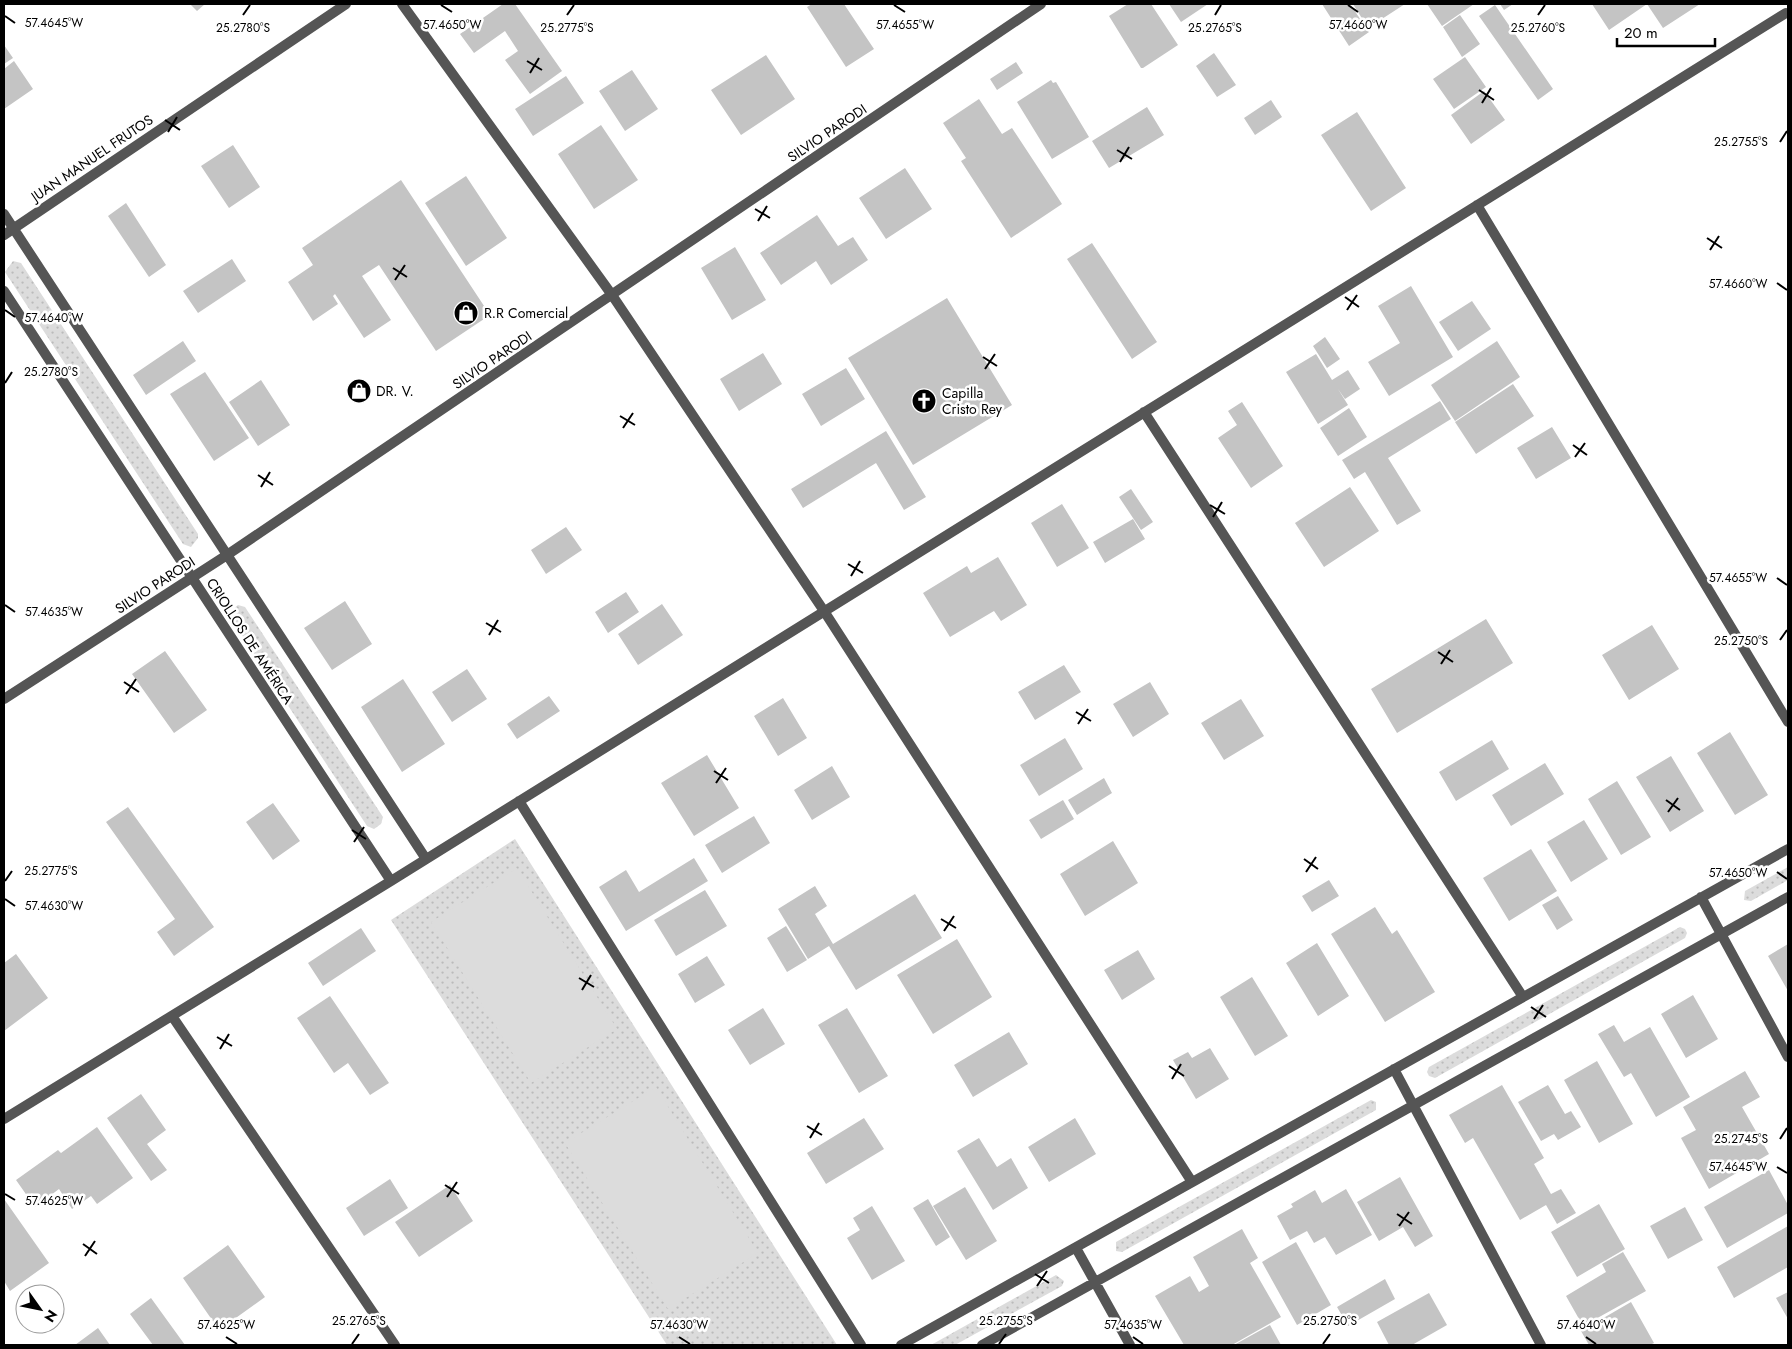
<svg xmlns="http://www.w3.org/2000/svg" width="1792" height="1349" font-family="Jost,sans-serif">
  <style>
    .grass { fill: url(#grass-dots) }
    .garden { fill: #dcdcdc }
    .building { fill: #c4c4c4 }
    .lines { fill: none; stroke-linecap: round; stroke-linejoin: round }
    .minor { stroke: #555; stroke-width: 10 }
    .ticks { fill: none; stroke: #000; stroke-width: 2 }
    .labels { text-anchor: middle; stroke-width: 5; stroke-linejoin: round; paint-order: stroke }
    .street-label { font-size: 14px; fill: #000; stroke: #fff }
    .poi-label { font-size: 14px; fill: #000; stroke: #fff; text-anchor: start }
    .ticks-label { font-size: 12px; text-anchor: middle; fill: #000; stroke: #fff; stroke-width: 5; stroke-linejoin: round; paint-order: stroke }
  </style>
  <defs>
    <pattern id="grass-dots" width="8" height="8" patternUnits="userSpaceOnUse" patternTransform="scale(1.25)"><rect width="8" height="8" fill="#dcdcdc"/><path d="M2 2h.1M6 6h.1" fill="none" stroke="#bbb" stroke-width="1.8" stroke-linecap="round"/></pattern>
  </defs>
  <rect width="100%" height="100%" fill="#fff"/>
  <path class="grass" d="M13 261 21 263 198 534V538L191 547 183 544 5 272Z
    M238 605 245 607 383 817 381 824 374 829 367 826 230 617 232 610Z
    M515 839 837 1345H667L391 920Z
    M1788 867V880L1751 901 1744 900 1745 891Z
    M1680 927 1685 929 1687 933 1685 938 1435 1078 1429 1076 1427 1072 1429 1067Z
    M1371 1100 1376 1102V1110L1122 1252 1116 1251V1242Z
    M1056 1275 1064 1281 1062 1286 955 1345H931Z"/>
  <path class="garden" d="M517 868 617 1029 531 1083 431 922Z
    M656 1087 758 1253 668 1309 565 1143Z"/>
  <path class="building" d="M190 4H205L197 11Z
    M503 4H515L562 71 530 94 505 60 518 51 505 31 474 53 460 34Z
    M812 4H844L874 49 846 67 807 7Z
    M1128 4H1151L1178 45 1143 68H1141L1109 16Z
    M1169 4H1208L1181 22Z
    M1322 4H1350L1369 32 1349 46Z
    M1353 4H1405L1368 28Z
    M1427 4H1474L1442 26Z
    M1500 4H1513L1504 10Z
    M1592 4H1700L1663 28 1647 4 1609 30Z
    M1495 5 1553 89 1538 100 1479 16Z
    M1460 15 1480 44 1462 57 1443 27Z
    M4 45 13 58 4 64Z
    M1214 53 1236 85 1217 97 1196 66Z
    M766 55 795 99 741 135 711 90Z
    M1465 57 1486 87 1454 109 1433 79Z
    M14 61 33 89 4 109V69Z
    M1016 62 1023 73 997 90 990 79Z
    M632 70 658 109 625 131 599 91Z
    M566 76 584 103 533 136 515 109Z
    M1051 80 1053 83 1056 82 1089 137 1052 159 1017 102Z
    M1484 91 1505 120 1471 144 1451 115Z
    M979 99 1002 134 1012 128 1062 204 1011 238 961 161 966 158 943 123Z
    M1271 100 1282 117 1255 135 1244 118Z
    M1147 107 1164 135 1109 168 1092 141Z
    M1357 112 1406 188 1371 211 1321 135Z
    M601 125 638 180 594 209 558 154Z
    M233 145 260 187 229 208 201 166Z
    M905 168 932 209 886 239 859 198Z
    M466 176 507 238 466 266 425 203Z
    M401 180 490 315 436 351 379 265 362 276 391 320 364 338 335 294 333 296 338 304 313 321 288 282 313 265 302 248Z
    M126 203 166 265 149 277 108 216Z
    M817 215 838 246 853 237 868 260 831 285 816 261 781 285 760 253Z
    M1092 243 1157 342 1132 359 1067 259Z
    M735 247 766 300 732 320 701 268Z
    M232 259 246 281 198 313 183 291Z
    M1411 286 1453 357 1389 396 1368 362 1400 343 1378 306Z
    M947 298 1012 405 913 465 848 358Z
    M1472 301 1491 329 1458 351 1439 322Z
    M1325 337 1340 359 1327 368 1313 346Z
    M183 341 196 361 146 395 133 375Z
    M1497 341 1520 377 1455 421 1431 385Z
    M763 353 782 384 739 411 720 379Z
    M1316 354 1332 380 1348 370 1360 389 1345 399 1338 389 1348 405 1318 424 1286 372Z
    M846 368 865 399 821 426 802 394Z
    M205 372 249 438 214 461 170 394Z
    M261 380 290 425 258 446 229 402Z
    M1513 384 1534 416 1476 454 1455 422Z
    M1440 401 1451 419 1388 458 1421 511 1397 525 1365 472 1354 479 1342 460Z
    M1242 402 1283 466 1251 488 1218 438 1237 425 1228 411Z
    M1349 408 1367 437 1338 456 1320 428Z
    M1552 427 1571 458 1536 479 1517 448Z
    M886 431 926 497 904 510 876 463 803 508 791 489Z
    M1350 487 1379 531 1324 567 1295 523Z
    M1131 489 1153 522 1141 530 1119 497Z
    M1062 504 1089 548 1057 567 1031 523Z
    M1133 519 1145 539 1105 563 1093 542Z
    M566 527 582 550 546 574 531 550Z
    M998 557 1027 605 1001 621 994 611 950 637 923 593 967 566 971 573Z
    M626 592 639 612 608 633 595 612Z
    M345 601 372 644 332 670 304 628Z
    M662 604 683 635 638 665 618 634Z
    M1486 619 1513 663 1397 733 1371 689Z
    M1652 625 1679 669 1629 700 1602 655Z
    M165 651 207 710 174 733 132 674Z
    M1064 665 1081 692 1035 720 1018 692Z
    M467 669 487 699 452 722 432 692Z
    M403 679 445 744 402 772 361 707Z
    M1150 682 1169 714 1133 737 1113 704Z
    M549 696 560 711 517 739 507 724Z
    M783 698 807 738 778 756 754 716Z
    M1241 699 1264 736 1224 760 1201 723Z
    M1730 732 1768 795 1735 815 1697 753Z
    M1065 738 1083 769 1039 796 1020 765Z
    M1492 740 1509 769 1456 801 1439 772Z
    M707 755 739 808 694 836 661 783Z
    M1671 756 1704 811 1670 832 1636 777Z
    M1545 763 1564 794 1511 826 1492 795Z
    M832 766 850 797 812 820 794 790Z
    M1104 778 1112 793 1077 815 1068 800Z
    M1617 781 1651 837 1621 855 1588 799Z
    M1063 800 1074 819 1041 839 1029 820Z
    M273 803 300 841 273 860 246 822Z
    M128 807 214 927 174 956 157 932 175 919 106 822Z
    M754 816 770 843 722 873 705 845Z
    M1584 820 1608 859 1571 882 1547 842Z
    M1113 841 1138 883 1085 916 1060 874Z
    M1531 849 1557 891 1509 921 1483 878Z
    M694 858 708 881 626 931 599 887 626 870 639 892Z
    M1329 880 1339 896 1312 912 1302 896Z
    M815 886 827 906 815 914 833 944 915 894 942 938 856 990 829 946 808 959 778 909Z
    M705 890 727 926 676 956 654 920Z
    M1558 896 1573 920 1557 930 1542 905Z
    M1375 907 1392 934 1397 930 1435 992 1385 1022 1331 934Z
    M786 926 807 960 787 972 767 938Z
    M361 928 376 951 323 986 308 963Z
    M957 939 992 997 933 1034 897 975Z
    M1317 943 1349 996 1318 1016 1286 963Z
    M1788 944V991L1768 956Z
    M1138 950 1155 979 1122 1000 1104 970Z
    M16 954 48 998 4 1031V963Z
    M707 956 725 985 695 1003 678 974Z
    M1252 977 1288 1036 1255 1056 1220 997Z
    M1693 995 1718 1039 1686 1058 1661 1014Z
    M330 996 389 1083 370 1095 348 1063 334 1073 297 1018Z
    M763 1008 785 1044 750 1065 728 1030Z
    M847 1008 888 1076 859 1093 818 1025Z
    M1614 1025 1624 1042 1650 1027 1690 1097 1656 1117 1631 1073 1624 1077 1598 1034Z
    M1009 1032 1028 1064 973 1097 954 1065Z
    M1210 1048 1229 1079 1196 1099 1173 1060 1188 1052 1192 1058Z
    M1597 1061 1633 1124 1599 1143 1564 1080Z
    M1745 1071 1760 1097 1742 1107 1769 1154 1709 1189 1681 1138 1696 1130 1683 1107Z
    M1502 1085 1544 1158 1534 1164 1551 1194 1561 1189 1576 1213 1557 1224 1546 1205 1520 1220 1473 1138 1465 1143 1449 1115Z
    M1548 1085 1565 1114 1571 1111 1581 1127 1558 1140 1554 1134 1541 1141 1518 1102Z
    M141 1094 166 1130 147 1144 167 1170 151 1181 107 1118Z
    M864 1118 884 1149 826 1184 807 1153Z
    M1075 1118 1096 1154 1049 1182 1028 1147Z
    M97 1127 133 1178 97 1204 91 1196 72 1209 59 1189 35 1207 16 1180 58 1150 61 1153Z
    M979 1138 997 1167 1011 1158 1028 1188 993 1210 957 1151Z
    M1769 1170 1788 1205V1213L1727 1248 1704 1207Z
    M1400 1177 1433 1236 1415 1247 1403 1227 1379 1241 1357 1202Z
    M390 1179 408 1208 364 1236 346 1208Z
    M450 1185 473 1221 419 1257 395 1222Z
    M965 1187 997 1241 966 1260 933 1206Z
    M1346 1189 1372 1235 1336 1255 1325 1237 1314 1243 1307 1231 1290 1240 1277 1216 1293 1207 1291 1204 1315 1190 1322 1203Z
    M4 1199 49 1263 10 1291 4 1281Z
    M928 1199 950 1237 936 1246 913 1208Z
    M1599 1204 1625 1249 1577 1277 1551 1232Z
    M872 1206 905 1261 872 1280 847 1238 860 1230 853 1218Z
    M1685 1207 1703 1240 1668 1259 1650 1226Z
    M1788 1226V1267L1734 1298 1717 1267Z
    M1242 1229 1258 1258 1250 1263 1281 1317 1232 1345H1184L1155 1296 1190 1276 1199 1292 1209 1286 1193 1257Z
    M1296 1242 1331 1305 1297 1325 1262 1262Z
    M228 1245 265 1297 219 1330 183 1278Z
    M1623 1252 1646 1291 1583 1326 1566 1296 1606 1272 1602 1264Z
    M1385 1279 1395 1299 1348 1326 1337 1307Z
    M1788 1292V1319L1776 1298Z
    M1429 1293 1447 1325 1412 1345H1389L1377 1322Z
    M151 1298 185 1345H153L130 1314Z
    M1631 1302 1654 1343 1650 1345H1589L1581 1331Z
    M1270 1325 1281 1345H1234Z
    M98 1328 110 1345H75Z"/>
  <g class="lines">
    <path class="minor" d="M402 4 612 295 824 611 1192 1182
      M1477 205 1788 722
      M4 214 426 859
      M4 235 346 4
      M4 291 391 881
      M1144 412 1523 997
      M4 699 227 555 1041 4
      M519 801 861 1345
      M1701 897 1788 1057
      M172 1016 395 1345
      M1394 1069 1541 1345
      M4 1119 391 881 1786 13
      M1076 1248 1130 1345
      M901 1345 1788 849
      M982 1345 1788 897"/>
  </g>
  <path class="ticks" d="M441 5 452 12M894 5 905 12M1348 5 1358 12M243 15 250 5M567 15 574 5M1215 15 1221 5M1538 15 1545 5M5 16 15 23M527 61 542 70M530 73 539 58M1479 90 1494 100M1482 103 1491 88M165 120 180 130M168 132 177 117M1780 142 1787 131M1117 150 1132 159M1120 162 1129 147M755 209 770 218M758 221 767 206M1707 238 1722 248M1710 250 1719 236M393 268 407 277M395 280 405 265M1777 283 1787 290M1345 297 1359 307M5 310 15 317M1347 310 1357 295M983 357 997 366M985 369 995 354M5 383 12 372M620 416 635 425M623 428 633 413M1573 445 1587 455M1575 457 1585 443M258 475 273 485M261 487 270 472M1210 505 1225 514M1213 517 1222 502M848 564 863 573M851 576 860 561M1777 578 1787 585M5 605 15 612M486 623 501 632M489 635 498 620M1780 640 1787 630M1438 652 1453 662M1441 664 1450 650M124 682 139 692M126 694 136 679M1076 712 1091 721M1078 724 1088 709M714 771 728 780M716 783 726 768M1666 800 1680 810M1668 812 1678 798M352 830 366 839M354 842 364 827M1304 859 1318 869M1306 872 1316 857M1777 872 1787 879M5 881 12 871M5 899 15 906M941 919 956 928M944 931 954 916M579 978 594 987M582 990 591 975M1531 1007 1546 1017M1534 1019 1543 1005M217 1037 232 1046M220 1049 229 1034M1169 1066 1184 1076M1172 1079 1181 1064M807 1126 822 1135M810 1138 819 1123M1780 1139 1787 1128M1777 1167 1787 1173M445 1185 459 1194M5 1194 15 1200M447 1197 457 1182M1397 1214 1412 1224M1399 1226 1409 1212M83 1244 97 1254M85 1256 95 1241M1035 1274 1049 1283M1037 1286 1047 1271M226 1337 237 1344M679 1337 690 1344M1133 1337 1143 1344M1586 1337 1596 1344M352 1344 359 1334M999 1344 1006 1334M1323 1344 1330 1334"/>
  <defs>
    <symbol id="shop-disc" viewBox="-11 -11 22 22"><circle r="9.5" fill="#000" stroke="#fff"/><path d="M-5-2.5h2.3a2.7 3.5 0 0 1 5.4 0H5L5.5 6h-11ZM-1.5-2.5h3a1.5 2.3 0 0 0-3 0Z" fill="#fff"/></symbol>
    <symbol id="church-disc" viewBox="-11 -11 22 22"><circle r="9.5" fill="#000" stroke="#fff"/><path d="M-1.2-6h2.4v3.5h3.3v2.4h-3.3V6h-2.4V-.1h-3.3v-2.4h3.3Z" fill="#fff"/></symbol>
  </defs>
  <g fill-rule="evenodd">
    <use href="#shop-disc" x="452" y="299" width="28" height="28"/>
    <use href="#shop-disc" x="345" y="377" width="28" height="28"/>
    <use href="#church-disc" x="910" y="387" width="28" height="28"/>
  </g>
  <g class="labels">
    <g class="street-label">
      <text transform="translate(827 133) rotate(-34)" y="5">SILVIO PARODI</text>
      <text transform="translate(92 158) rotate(-34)" y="5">JUAN MANUEL FRUTOS</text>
      <text transform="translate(492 360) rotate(-34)" y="5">SILVIO PARODI</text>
      <text transform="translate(155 585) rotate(-33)" y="5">SILVIO PARODI</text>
      <text transform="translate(250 641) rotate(57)" y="5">CRIOLLOS DE AMÉRICA</text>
    </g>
    <g class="poi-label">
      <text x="484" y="318">R.R Comercial</text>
      <text x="376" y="396">DR. V.</text>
      <text x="942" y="398">Capilla<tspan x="942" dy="16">Cristo Rey</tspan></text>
    </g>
  </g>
  <g class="ticks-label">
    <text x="54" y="27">57.4645°W</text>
    <text x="452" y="29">57.4650°W</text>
    <text x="905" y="29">57.4655°W</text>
    <text x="1358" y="29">57.4660°W</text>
    <text x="243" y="32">25.2780°S</text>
    <text x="567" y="32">25.2775°S</text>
    <text x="1538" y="32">25.2760°S</text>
    <text x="1215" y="32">25.2765°S</text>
    <text x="1741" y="146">25.2755°S</text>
    <text x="1738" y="288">57.4660°W</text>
    <text x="54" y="322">57.4640°W</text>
    <text x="51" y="376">25.2780°S</text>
    <text x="1738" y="582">57.4655°W</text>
    <text x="54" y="616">57.4635°W</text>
    <text x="1741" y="645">25.2750°S</text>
    <text x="51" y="875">25.2775°S</text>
    <text x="1738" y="877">57.4650°W</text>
    <text x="54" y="910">57.4630°W</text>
    <text x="1741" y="1143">25.2745°S</text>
    <text x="1738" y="1171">57.4645°W</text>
    <text x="54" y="1205">57.4625°W</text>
    <text x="359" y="1325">25.2765°S</text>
    <text x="1006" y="1325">25.2755°S</text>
    <text x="1330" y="1325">25.2750°S</text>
    <text x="226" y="1329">57.4625°W</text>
    <text x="679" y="1329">57.4630°W</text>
    <text x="1133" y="1329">57.4635°W</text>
    <text x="1586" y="1329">57.4640°W</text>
  </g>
  <rect width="1792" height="1349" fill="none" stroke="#000000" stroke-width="10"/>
  <g transform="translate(40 1309) rotate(123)"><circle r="24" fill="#ffffff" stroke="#999999"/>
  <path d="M0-4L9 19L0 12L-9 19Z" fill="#000000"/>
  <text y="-8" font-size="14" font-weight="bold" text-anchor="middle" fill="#000000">N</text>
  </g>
  <path d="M1617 38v8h98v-8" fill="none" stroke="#000000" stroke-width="2.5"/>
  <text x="1624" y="38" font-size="15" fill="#000000" stroke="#ffffff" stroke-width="4" paint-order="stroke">20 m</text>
</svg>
